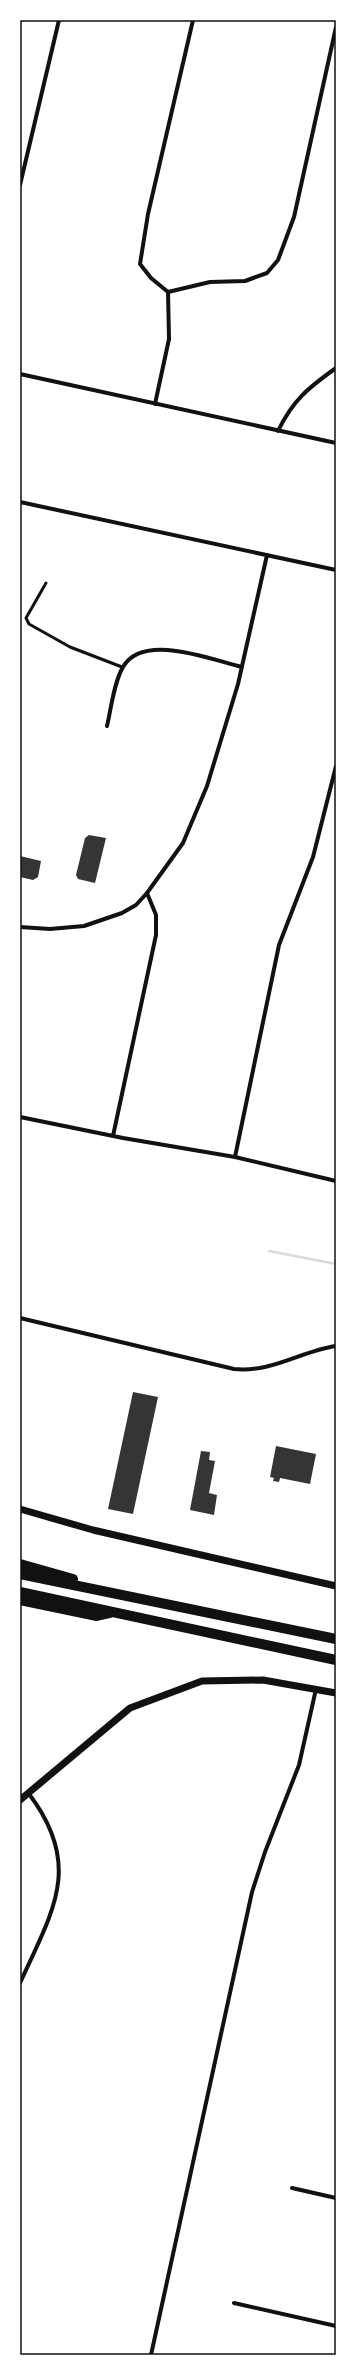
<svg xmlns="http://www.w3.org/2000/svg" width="356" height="2375" font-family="'Public Sans',sans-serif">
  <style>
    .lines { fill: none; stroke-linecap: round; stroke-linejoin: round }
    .stream { stroke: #d9d9d9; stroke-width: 2.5 }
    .building { fill: #353535 }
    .service { stroke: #111; stroke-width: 3 }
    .minor { stroke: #111; stroke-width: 4 }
    .tertiary { stroke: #111; stroke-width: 7 }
    .motorway { stroke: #111; stroke-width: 10 }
    .neatline { fill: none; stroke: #111; stroke-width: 1.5 }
  </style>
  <rect width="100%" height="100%" fill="#fff"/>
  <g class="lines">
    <path class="stream" d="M269 1251 336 1264"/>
  </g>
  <path class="building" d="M89 835 106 838 95 883 78 879 76 875 85 838Z
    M20 856 41 861 38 877 33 880 20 877Z
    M133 1392 158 1397 133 1514 108 1509Z
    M276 1446 316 1454 310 1484 280 1478 279 1482 273 1481 274 1478 270 1477Z
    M201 1451 210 1452 209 1460 215 1461 209 1493 217 1495 214 1515 190 1510Z"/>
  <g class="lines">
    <path class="service" d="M46 583 26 618 29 624 70 647 122 667"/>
    <path class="minor" d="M20 185 59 20
      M168 292 210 282 245 281 267 273 278 260 294 217 336 27
      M20 374 336 443
      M155 404 169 339 168 292 151 278 140 264 148 214 193 20
      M278 431C293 400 308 388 336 368
      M20 502 336 570
      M107 726C111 709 114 682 123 667 143 632 212 660 242 667
      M20 927 50 929 84 926 122 913 136 905 147 893 183 843 207 786 238 684 267 555
      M20 1117 123 1138 235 1157 336 1181
      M113 1136 156 935V915L147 893
      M235 1157 279 945 313 857 336 766
      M20 1318 234 1369C271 1373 301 1351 336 1346
      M20 1983C52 1912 84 1866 29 1794
      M292 2188 336 2198
      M234 2303 336 2326
      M151 2355 252 1892 265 1852 299 1765 316 1689"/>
    <path class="tertiary" d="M20 1509 93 1530 336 1586
      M20 1800 130 1708 202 1681 263 1680 336 1693"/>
    <path class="motorway" d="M20 1564 73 1579
      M20 1574 336 1639
      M20 1592 336 1660
      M20 1600 97 1616 110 1613"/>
  </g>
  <rect width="356" height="2375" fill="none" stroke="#ffffff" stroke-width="42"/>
  <rect x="21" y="21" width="314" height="2333" class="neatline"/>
</svg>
